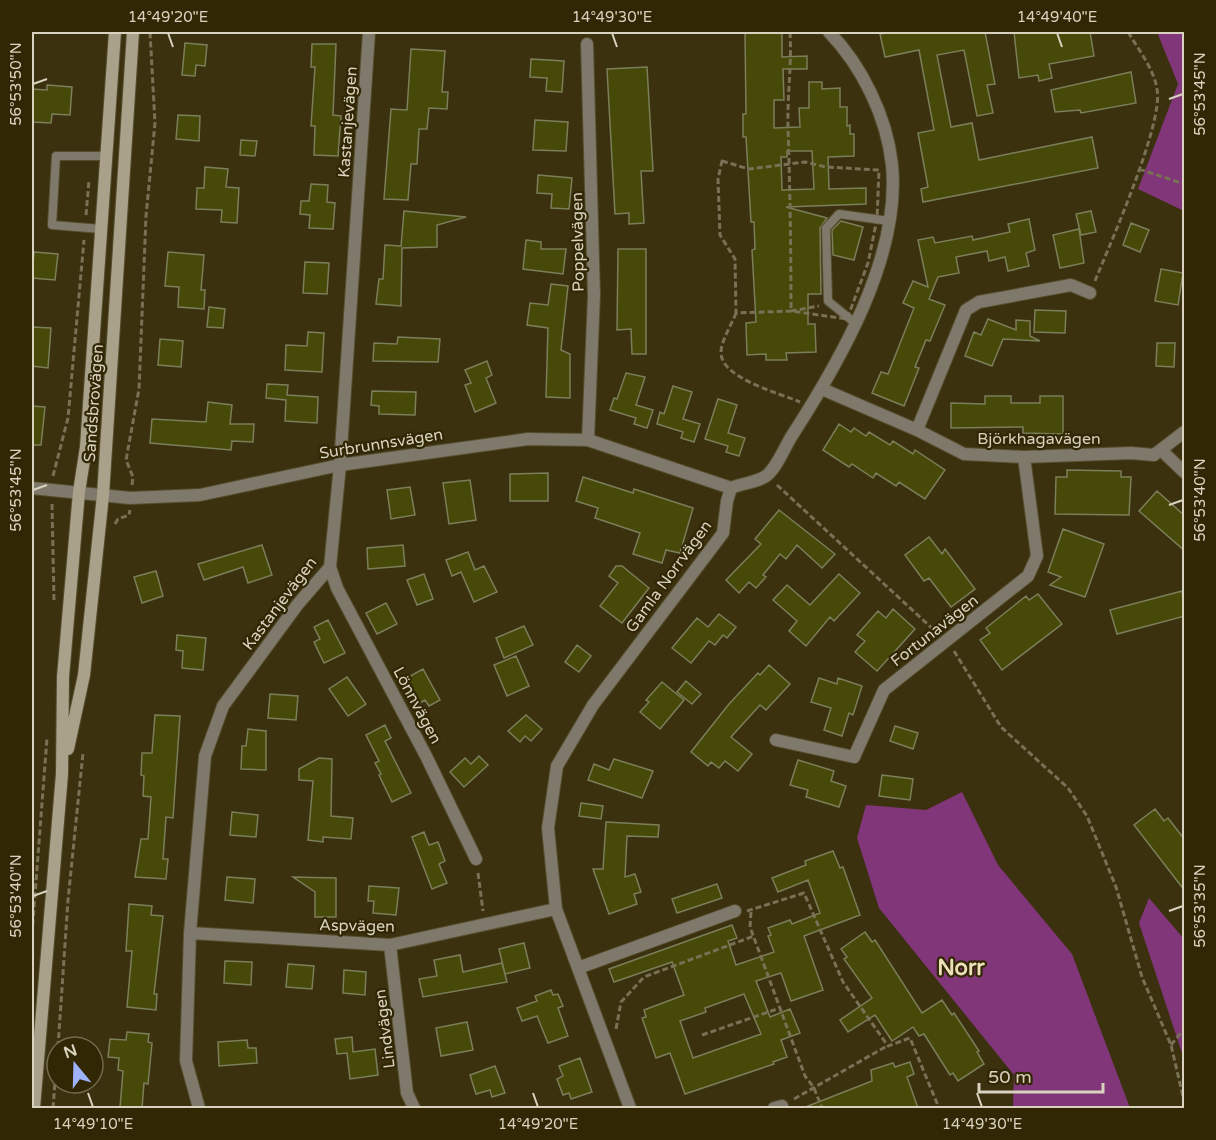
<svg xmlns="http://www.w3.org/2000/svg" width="1216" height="1140" font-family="'Varela Round',sans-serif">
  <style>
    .green { fill: #82367a }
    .building { fill: #474909; stroke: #7b7e5a; stroke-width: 1.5; fill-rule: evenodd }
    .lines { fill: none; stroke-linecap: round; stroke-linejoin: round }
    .lane-casing { stroke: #574e2f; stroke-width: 10 }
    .street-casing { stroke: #574e2f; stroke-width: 14 }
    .secondary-casing { stroke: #574e2f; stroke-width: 14 }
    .path { stroke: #797155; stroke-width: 3; stroke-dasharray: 6 3; stroke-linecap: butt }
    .lane { stroke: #7e796a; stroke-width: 8 }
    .street { stroke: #7e796a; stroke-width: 12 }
    .secondary { stroke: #a9a189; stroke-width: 12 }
    .ticks { fill: none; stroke: #d8d2bf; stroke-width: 2 }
    .labels { text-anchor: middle; stroke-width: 4.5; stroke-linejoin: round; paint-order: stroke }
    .street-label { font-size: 16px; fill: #d8d2bf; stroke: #312704 }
    .district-label { font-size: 22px; font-weight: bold; fill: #ebdeb9; stroke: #312704 }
    .neatline { fill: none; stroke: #d8d2bf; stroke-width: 2 }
    .ticks-label { font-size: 15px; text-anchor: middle; fill: #d8d2bf }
  </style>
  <rect width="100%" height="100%" fill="#3b310f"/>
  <path class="green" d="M1157 32H1184V211L1138 189 1178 84Z
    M962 792 998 865 1072 954 1130 1108H1013L1014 1075 879 908 857 838 866 805 926 810Z
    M1149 898 1184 939V1059L1139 923Z"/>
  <path class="building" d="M745 32H782V57L807 56V69H783L784 100H774V128L800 127 799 108H809V82H822V89L840 88V107H847V126L850 125V134H854V156L828 157 829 189 866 188V204L786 207 827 218 820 228 821 294H808V324H815L816 352 786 353 787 360H766V354L747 355 746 323 756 322 752 250 755 249 754 222H751L746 137H743V114H746ZM787 151H812L814 189 782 190 781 157H787Z
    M894 32H985L995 84 987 85 993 113 977 116 964 50 937 55 951 127 972 123 979 160 1092 137 1098 168 923 202 921 189 928 187 918 133 934 130 919 50 885 57 880 34Z
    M1014 32H1090L1094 56 1049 64 1052 78 1039 81 1038 75 1019 78Z
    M185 43 207 45 205 66 196 65 195 76 182 75Z
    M312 44H336L333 115 341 116 338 156 314 155 315 126H311L315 67H311Z
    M411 49 445 51 442 92H448L447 109 429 108 427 129H419L417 164H411L408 200 384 199 391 109 407 110Z
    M531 59 564 61 562 92 546 91 547 78 530 77Z
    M647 67 653 171H641L644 223 629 224V213L615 214 607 69Z
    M1131 72 1136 103 1081 113 1080 110 1055 112 1051 90Z
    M47 85 72 87 70 115 52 114 51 123 32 122V89L47 90Z
    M178 115 200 116 199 141 176 139Z
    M535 120 568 122 566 151 533 150Z
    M241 140 257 141 255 156 240 155Z
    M205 167 228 169 226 187 239 188 237 223 221 222 222 210 196 209 197 188H204Z
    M538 175 572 178 569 209 551 208 552 194 537 193Z
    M311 184 328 185 327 202 335 203 333 229 309 228 310 215 300 214 301 201H309Z
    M404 211 466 217 437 225V247L402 248 401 306 376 304 379 279H383L385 245 401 246Z
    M1091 211 1096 232 1081 235 1076 214Z
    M1029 219 1035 250 1026 253 1029 266 1008 271 1005 257 989 261 987 251 956 257 959 273 938 277 929 299 945 305 930 341 926 340 915 367 919 368 904 406 872 393 881 372 888 374 914 308 903 303 913 281 928 287 918 240 933 237 935 243 972 236 973 240 1010 232 1008 224Z
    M841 221 863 227 854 260 833 255 832 230Z
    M1131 223 1149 230 1140 252 1123 245Z
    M1079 229 1084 263 1060 268 1053 235Z
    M526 240 541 242V249H566L563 274 523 269Z
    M618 249H646V354H632L631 329 617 330Z
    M34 252 58 254 55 280 32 278Z
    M168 252 204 255 201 290H205L204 309 178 307 179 287 165 286Z
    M305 262 329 263 327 294 303 293Z
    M1161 269 1183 273 1178 305 1155 301Z
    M551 284 568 286 561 350 570 354V398L546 397 548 328 527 325 530 303 548 305Z
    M209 307 225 309 223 328 207 327Z
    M1035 310 1066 311 1065 333 1034 332Z
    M988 319 1016 330V320L1030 321V336L1040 341 1003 339 992 366 965 356 974 332 981 335Z
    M32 327 51 328 48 368 32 366Z
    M308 332 324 333 322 372 285 370 286 345 307 346Z
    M398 337 440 339 438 362 373 361 374 343 397 344Z
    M160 339 183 341 181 367 158 365Z
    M1157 343H1175L1174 367 1156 366Z
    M487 361 492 375 486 378 496 403 475 412 465 385 471 383 465 370Z
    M626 373 645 377 636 405 653 410 647 428 634 424 636 418 610 410 614 398 617 399Z
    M267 384 288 385 287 395 318 397 317 423 285 421 286 400 266 398Z
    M673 386 692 392 683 419 700 424 694 442 681 438 683 432 657 424 660 412 664 414Z
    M372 391 416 392 415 415 379 414V406L371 405Z
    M985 396H1011V403H1040V396H1063V434L1023 433V427L951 428V403L985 404Z
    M718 399 737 405 728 433 745 438 739 456 726 452 728 446 705 439Z
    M208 402 232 405 230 424H254L253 442 232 441 231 450 150 443 152 419 206 422Z
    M32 406 45 407 41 445H32Z
    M839 424 851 432 854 428 866 436 869 432 890 445 893 441 913 454 915 450 945 470 925 499 899 482 896 486 876 473 873 478 852 464 849 467 823 450Z
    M1067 470 1121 471V477H1131L1129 515 1055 514 1056 477H1067Z
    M548 473V501H510V474Z
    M583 477 633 493 634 489 693 508 680 553 666 550 662 563 633 554 640 533 595 518 598 508 576 501Z
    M470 480 476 520 449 524 443 483Z
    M410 487 415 515 391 519 387 490Z
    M1157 491 1185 516V551L1139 511Z
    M779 510 835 554 822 568 797 545 786 559 780 554 763 575 766 577 756 588 749 582 739 593 726 580 761 544 755 539Z
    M1063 529 1104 544 1085 597 1050 585 1061 577 1048 572Z
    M929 537 942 554 945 549 975 589 951 607 929 578 924 581 905 555Z
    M262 545 272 575 248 583 243 567 204 580 198 564Z
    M403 545 405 566 368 569 367 548Z
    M468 552 475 570 484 566 497 592 474 602 461 572 452 576 446 560Z
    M616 566H622L649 588 622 623 600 606 618 583 609 576Z
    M156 571 163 596 142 603 134 577Z
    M424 574 433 599 417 605 407 580Z
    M839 574 860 593 834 621 830 617 806 646 789 631 797 621 773 600 787 585 810 605Z
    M1182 591 1185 616 1117 634 1110 610Z
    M1038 594 1062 624 1002 670 980 640 990 633 986 628 1026 596 1029 600Z
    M386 603 397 624 377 634 366 613Z
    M893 609 915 629 877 671 855 652 865 641 857 635 878 611 886 618Z
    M719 614 736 627 727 638 723 635 715 645 709 641 691 663 672 648 697 618 708 627Z
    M328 620 345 653 324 663 314 642 320 639 314 627Z
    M524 626 533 645 504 658 496 638Z
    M177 635 206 638 203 670 182 668 183 651 176 650Z
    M577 645 591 656 579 672 565 662Z
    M516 656 529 686 507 696 494 665Z
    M769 665 790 684 766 710 760 705 731 737 752 754 738 771 725 761 719 768 711 762 708 766 691 752 729 704 758 673 760 675Z
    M423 669 440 700 429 706 425 700 416 705 403 680Z
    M347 677 366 704 348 716 329 689Z
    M819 678 837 684 838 678 862 686 853 715 849 713 842 736 824 730 831 708 811 702Z
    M686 681 701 694 692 704 677 692Z
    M662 682 684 700 660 729 640 712 649 702 646 700Z
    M270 694 298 696 296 720 268 718Z
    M155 715 180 716 173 818 166 817 163 859H168L166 879 135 877 141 839H148L151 797 143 796 144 776 141 775 142 753H152Z
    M526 715 542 729 531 741 525 736 520 742 508 731Z
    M385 725 391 738 385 741 411 793 392 802 379 775 381 774 375 763 379 761 366 735Z
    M895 726 918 733 913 749 890 741Z
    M248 729 266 731V770L241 769 242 746H246Z
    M479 756 488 765 464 787 450 772 465 758 471 764Z
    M319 758 332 759 331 816 353 818 351 839 323 837V842L308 840 313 781 299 780V769Z
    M614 759 653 771 642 798 588 780 594 764 609 770Z
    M798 760 834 771 831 781 846 786 839 807 806 797 808 790 790 785Z
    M882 775 913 779 910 800 879 796Z
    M581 803 603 806 601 819 579 816Z
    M1155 809 1164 821 1168 818 1185 840V891L1134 825Z
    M232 812 258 815 256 837 230 835Z
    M606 822 659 825 658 837 627 836 625 877 635 874 641 892 634 894 637 904 609 914 593 869H603Z
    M424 832 429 845 438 842 445 861 439 864 447 883 432 889 412 837Z
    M833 851 840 868 843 867 860 915 804 936 823 990 791 1001 781 973 756 981 770 1017 790 1009 800 1033 781 1040 787 1057 773 1062 774 1064 685 1094 670 1053 656 1058 642 1018 646 1017 644 1010 684 995 672 962 614 982 609 969 732 925 737 938 728 941 736 965 774 952 768 936 771 935 768 928 790 920 792 924 820 913 808 880 778 892 772 878 806 865 805 861ZM744 994 761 1034 693 1058 680 1021 706 1012 705 1008Z
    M227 877 255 879 253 903 225 900Z
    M293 877 336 878V917H315V892Z
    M717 884 722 898 677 913 672 899Z
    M369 886 399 888 396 915 373 913 374 901H368Z
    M129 904 152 906 151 915 163 916 154 994H157L156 1010 127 1007 132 951H126Z
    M865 932 872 942 875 940 922 1013 942 1000 952 1015 954 1013 979 1051 977 1052 984 1064 958 1081 953 1073 950 1075 924 1034 919 1036 913 1027 892 1041 875 1015 848 1032 840 1020 872 998 844 959 847 957 841 949Z
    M524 943 530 968 505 974 499 949Z
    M460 955 463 972 502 963 507 982 423 997 419 979 437 976 434 960Z
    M225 961 252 962 251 985 224 983Z
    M288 964 314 966 312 989 286 987Z
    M344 970 366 972 365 995 343 993Z
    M551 990 553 995 558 994 563 1006 558 1008 568 1036 548 1043 537 1016 522 1021 517 1008 537 1001 535 996Z
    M467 1022 473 1050 441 1056 436 1028Z
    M127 1032 149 1034 148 1042 152 1043 148 1084 144 1083 142 1108H120L123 1071 118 1070 119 1058 108 1057 110 1039 126 1040Z
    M352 1037 353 1052 375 1049 378 1075 350 1079 347 1053 337 1054 335 1039Z
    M247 1040 248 1048H256L257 1063 219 1066 218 1042Z
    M580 1058 592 1092 571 1099 569 1093 563 1095 557 1079 563 1076 559 1066Z
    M910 1062 914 1074 907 1077 918 1108H803L872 1081 871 1070 893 1063 895 1067Z
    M495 1066 505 1093 492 1097 490 1090 476 1094 470 1075Z"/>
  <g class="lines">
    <defs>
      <path id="lane" d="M101 229 52 225 56 156H106
        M855 323 828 301 826 228 839 214 889 221"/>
      <path id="street" d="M587 44 594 295 588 440
        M822 389 917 430 964 454 1024 457 1131 453 1154 455 1184 432
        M917 430 966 310 979 302 1071 285 1090 293
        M1161 450 1184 472
        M32 488 130 498 200 495 340 465 528 439 588 440 731 488
        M330 567 337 588 426 756 476 859
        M776 740 854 757 884 690 1028 576 1037 556 1024 457
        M190 933 390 945 556 909
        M390 945 407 1093 414 1108
        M578 968 735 911
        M199 1108 186 1061 190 933 205 756 223 706 298 604 330 567 340 465 369 32
        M630 1108 556 909 548 828 557 766 593 705 723 533 727 501 731 488C742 483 756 483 766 476 777 468 785 446 793 434 840 361 901 256 892 165 887 117 862 66 829 32
        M774 1108 782 1106"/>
      <path id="secondary" d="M68 749 84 675 103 495 133 32
        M34 1108 62 774 63 677 79 492 86 447 115 32"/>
    </defs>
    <use href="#lane" class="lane-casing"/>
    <use href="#street" class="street-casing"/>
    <use href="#secondary" class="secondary-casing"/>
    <path class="path" d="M790 32C792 66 787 95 788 128 790 189 791 250 791 311L819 306
      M722 161 749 169 805 162 826 167 879 170 877 219 868 263 847 319 791 311 736 313 735 259 720 235 718 179Z
      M1139 169 1184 184
      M86 215 89 180
      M1095 281C1110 244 1164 123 1157 89 1154 69 1138 49 1128 32
      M736 313C732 324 721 341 721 352 720 378 779 393 800 402
      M53 476 68 418 84 240
      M132 485 133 477 126 460 139 389 146 216 155 123 150 32
      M777 485 935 631
      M52 504 54 602
      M115 524 118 519 129 515 130 510
      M954 651 1001 727 1068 788 1087 816 1116 887 1142 977 1171 1045 1184 1101
      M478 873 483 911
      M747 911 804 893 843 982 888 1046 910 1038 939 1108
      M751 912 750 927 805 1076 814 1088 822 1108
      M32 934 47 738
      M616 1029 621 1002 644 977 754 936
      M702 1035 780 1008
      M1171 1045 1184 1029
      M58 1047 68 900 83 753
      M794 1099 887 1046
      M53 1108 57 1055"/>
    <use href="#lane" class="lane"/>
    <use href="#street" class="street"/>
    <use href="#secondary" class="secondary"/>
  </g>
  <path class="ticks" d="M168 33 173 47M612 33 617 47M1057 33 1062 47M33 84 47 79M1169 99 1183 94M33 490 47 485M1169 505 1183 500M33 896 47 891M1169 911 1183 906M88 1093 93 1107M533 1093 538 1107M977 1093 982 1107"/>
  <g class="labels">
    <g class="street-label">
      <text transform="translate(347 122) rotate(-86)" y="6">Kastanjevägen</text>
      <text transform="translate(577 242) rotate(-91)" y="6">Poppelvägen</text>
      <text transform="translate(93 403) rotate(-86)" y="6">Sandsbrovägen</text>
      <text x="1039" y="444">Björkhagavägen</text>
      <text transform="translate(381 443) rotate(-9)" y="6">Surbrunnsvägen</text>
      <text transform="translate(668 576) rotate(-54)" y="6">Gamla Norrvägen</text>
      <text transform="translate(279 603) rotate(-53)" y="6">Kastanjevägen</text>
      <text transform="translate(934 630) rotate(-38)" y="6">Fortunavägen</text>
      <text transform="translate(418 705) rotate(62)" y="6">Lönnvägen</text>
      <text transform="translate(357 925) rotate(1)" y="6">Aspvägen</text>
      <text transform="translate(384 1029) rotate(-97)" y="6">Lindvägen</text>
    </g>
    <g class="district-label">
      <text x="961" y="975">Norr</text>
    </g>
  </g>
  <rect width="1216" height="1140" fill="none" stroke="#312704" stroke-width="66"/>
  <g transform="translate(75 1065) rotate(341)"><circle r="28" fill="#312704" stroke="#746b4f" stroke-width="1.5"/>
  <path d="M0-4.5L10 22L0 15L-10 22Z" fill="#9fb3fd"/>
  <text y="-9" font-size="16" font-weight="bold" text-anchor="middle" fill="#d8d2bf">N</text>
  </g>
  <path d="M979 1083v9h124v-9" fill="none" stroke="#d8d2bf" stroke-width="3"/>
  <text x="988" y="1083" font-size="18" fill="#d8d2bf" stroke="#312704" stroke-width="4.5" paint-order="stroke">50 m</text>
  <rect x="33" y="33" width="1150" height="1074" class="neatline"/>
  <g class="ticks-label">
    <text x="168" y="22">14°49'20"E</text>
    <text x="612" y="22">14°49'30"E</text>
    <text x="1057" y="22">14°49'40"E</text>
    <text transform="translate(16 84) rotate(-90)" y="5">56°53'50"N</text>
    <text transform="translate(1200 94) rotate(-90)" y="5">56°53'45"N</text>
    <text transform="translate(16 490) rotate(-90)" y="5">56°53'45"N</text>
    <text transform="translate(1200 500) rotate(-90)" y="5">56°53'40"N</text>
    <text transform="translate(16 896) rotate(-90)" y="5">56°53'40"N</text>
    <text transform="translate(1200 906) rotate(-90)" y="5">56°53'35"N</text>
    <text x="93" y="1129">14°49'10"E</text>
    <text x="538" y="1129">14°49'20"E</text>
    <text x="982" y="1129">14°49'30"E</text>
  </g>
</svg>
